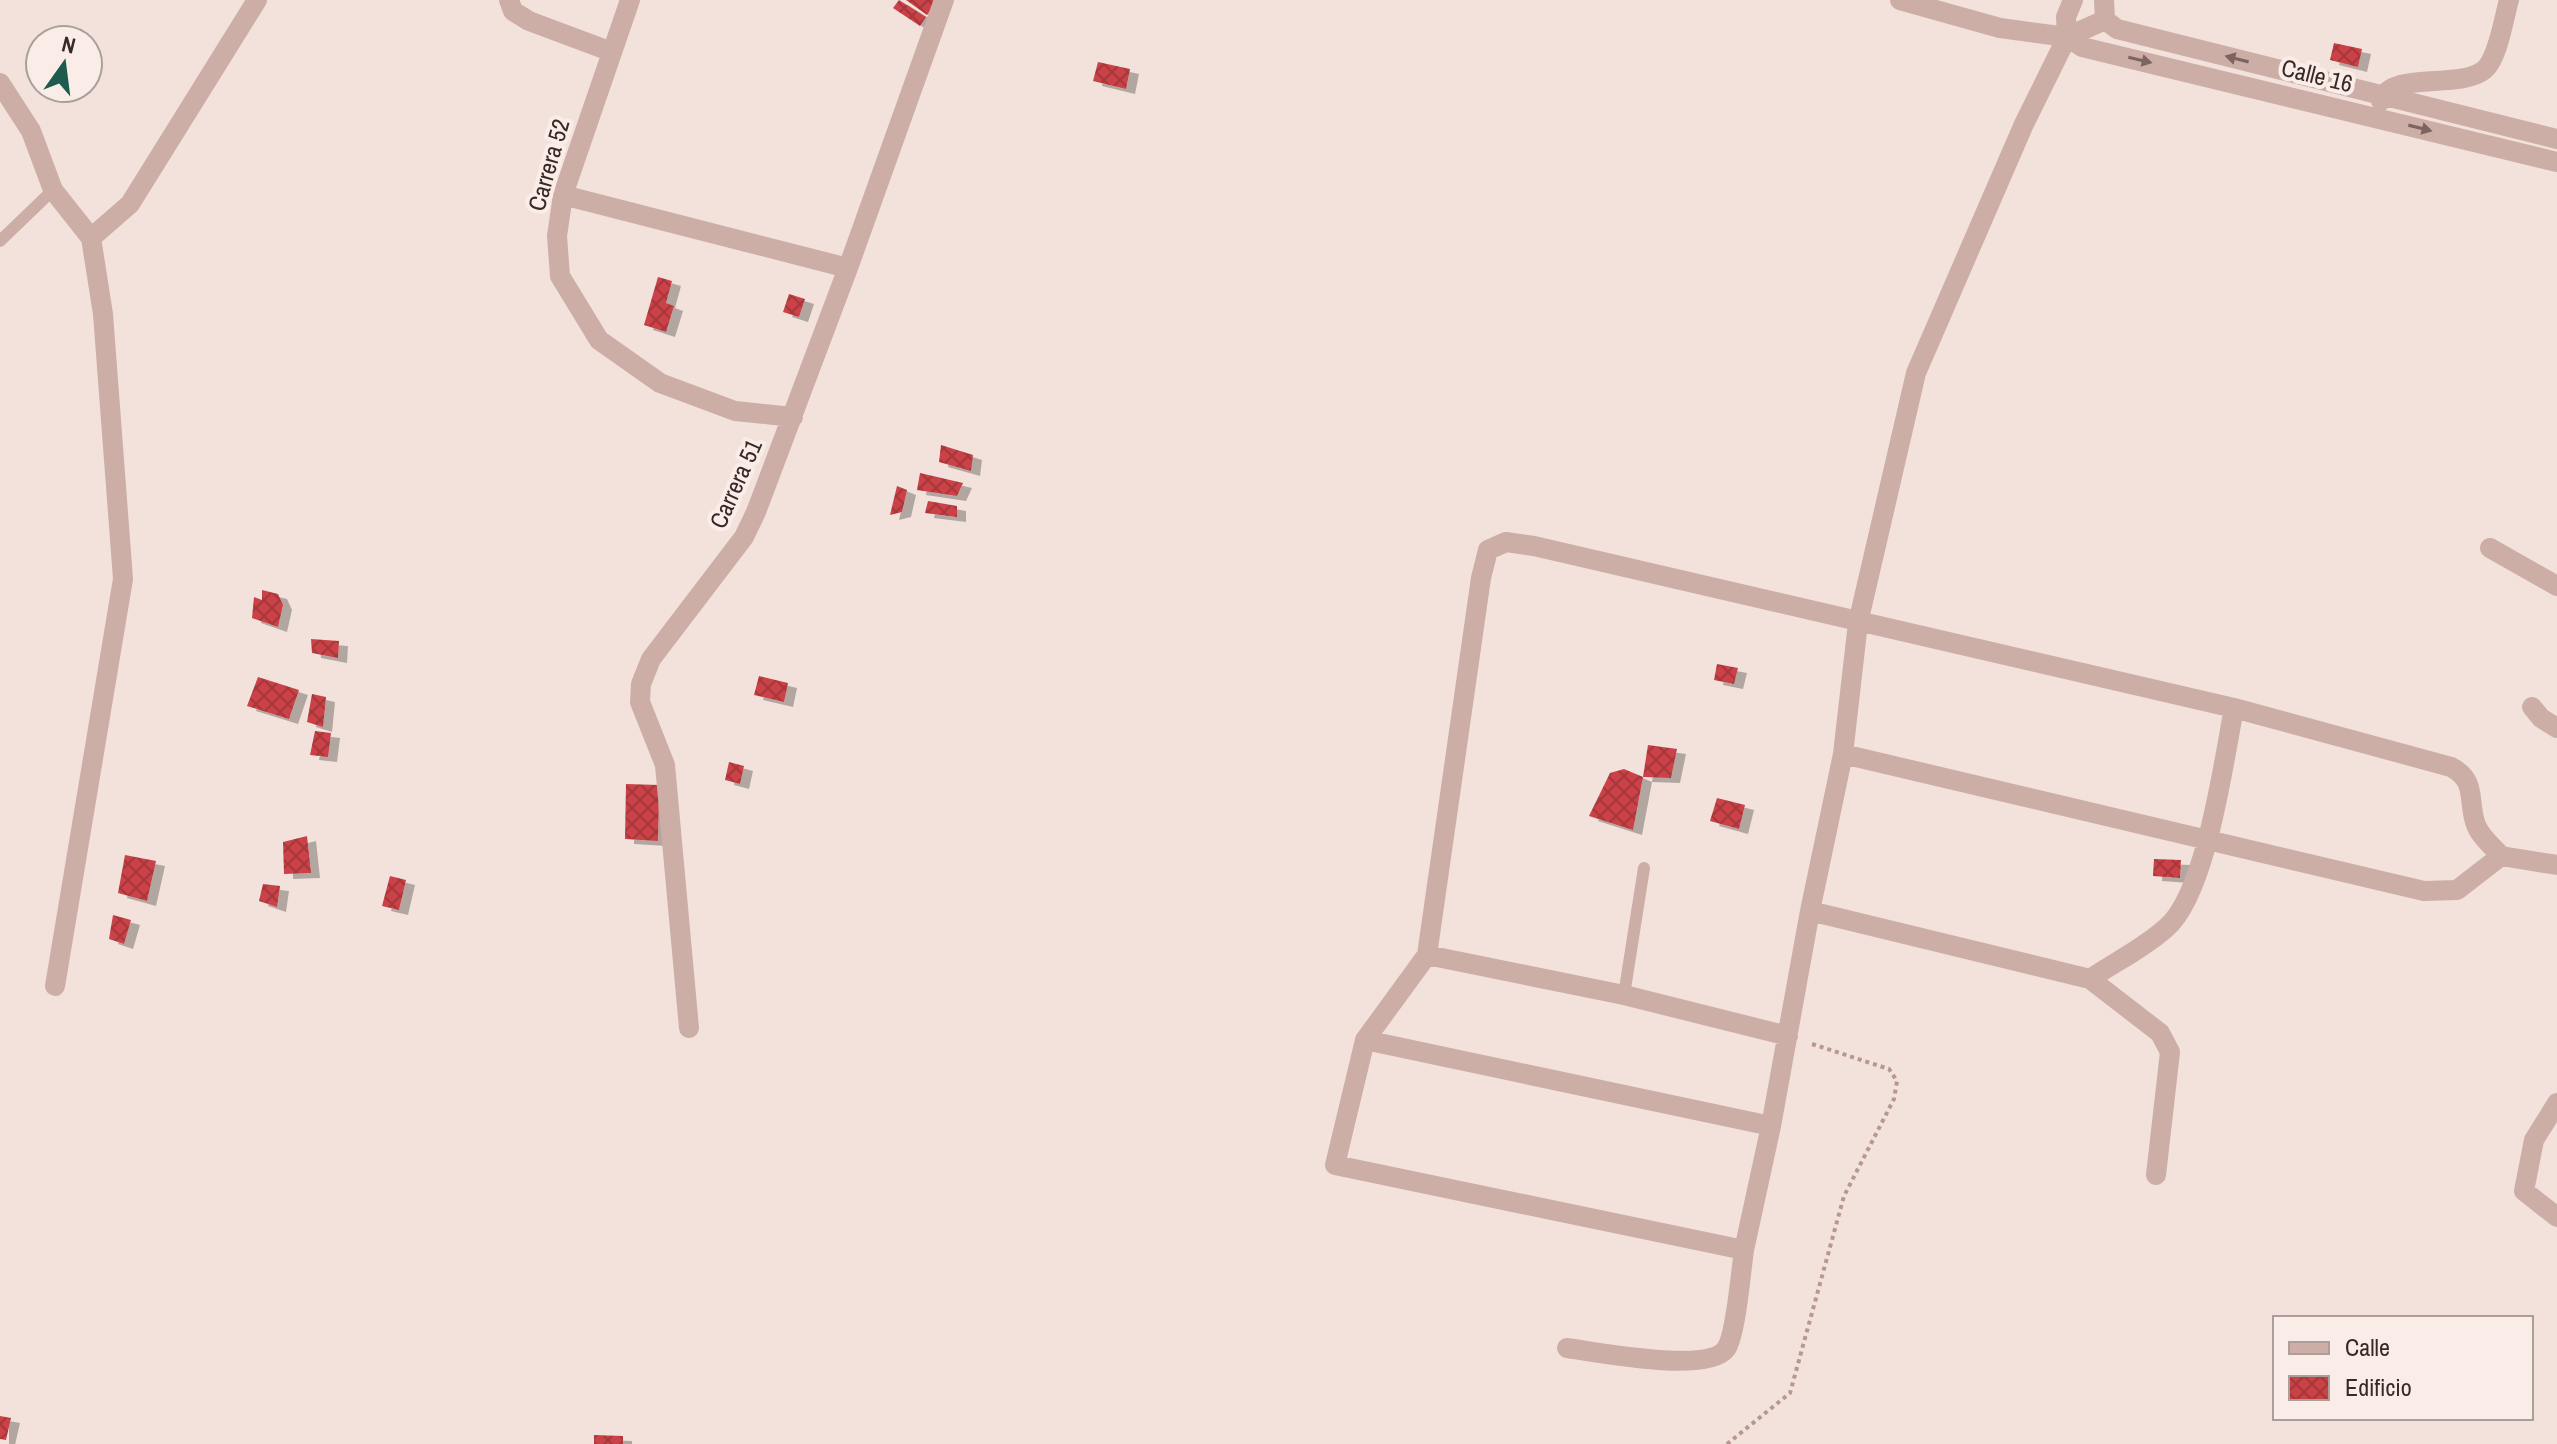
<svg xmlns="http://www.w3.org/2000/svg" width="2557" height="1444" font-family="'Archivo Narrow',sans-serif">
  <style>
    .building { fill: url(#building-cross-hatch); filter: url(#shadow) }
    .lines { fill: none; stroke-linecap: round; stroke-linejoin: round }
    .path { stroke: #b79791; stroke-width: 4; stroke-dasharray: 4 4; stroke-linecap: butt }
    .service { stroke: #ccaea7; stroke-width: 12 }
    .minor { stroke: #ccaea7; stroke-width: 20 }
    .oneway { fill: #7b6461 }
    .labels { text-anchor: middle; stroke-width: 8; stroke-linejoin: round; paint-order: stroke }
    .street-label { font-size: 24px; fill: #382828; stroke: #faede8 }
  </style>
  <defs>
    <pattern id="building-cross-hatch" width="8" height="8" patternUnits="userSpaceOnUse" patternTransform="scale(2)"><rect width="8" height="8" fill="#ca4246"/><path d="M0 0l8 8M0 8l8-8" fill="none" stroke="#a5373a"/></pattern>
    <filter id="shadow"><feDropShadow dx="9" dy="5" stdDeviation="0" flood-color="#0004"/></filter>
  </defs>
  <rect width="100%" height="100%" fill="#f3e2db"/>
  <path class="building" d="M899 0 926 17 920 26 893 8Z
    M906 0H938L927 15Z
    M2334 43 2362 49 2358 67 2330 60Z
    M1098 62 1130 69 1126 89 1093 81Z
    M658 277 672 281 666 303 674 306 666 332 644 325Z
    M789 294 805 299 799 317 783 312Z
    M941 445 973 455 971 471 939 462Z
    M920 473 963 483 957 496 917 490Z
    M897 486 907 490 902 512 890 515Z
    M928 501 957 506V517L925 513Z
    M262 590 278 594 283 605 278 627 252 618 254 597 262 600Z
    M311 639 339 641 338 658 312 653Z
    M1717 664 1738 668 1734 684 1714 680Z
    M759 676 788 683 784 702 754 695Z
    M258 677 299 690 289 719 247 706Z
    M312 694 326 697 323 727 307 722Z
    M315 731 331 733 328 757 310 755Z
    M1648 745 1677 749 1671 778 1643 777Z
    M729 762 744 766 740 784 725 780Z
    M1624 769 1643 777 1633 830 1589 816 1610 773Z
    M626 784 659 785 658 841 625 839Z
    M1717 798 1745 805 1739 829 1710 821Z
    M307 836 311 873 284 874 283 842Z
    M125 855 156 861 147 901 118 893Z
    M2154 859 2181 860 2180 878 2153 876Z
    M390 876 406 880 399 910 382 906Z
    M263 884 280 886 277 907 259 901Z
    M113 915 131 920 124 944 109 939Z
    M0 1416 11 1418 6 1440 0 1439Z
    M594 1435 623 1436V1444H594Z"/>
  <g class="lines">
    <path class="path" d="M1727 1444 1790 1393 1844 1196 1894 1099 1897 1081 1889 1069 1809 1043"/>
    <path class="service" d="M0 241 53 190
      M1624 995 1644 868"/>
    <path class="minor" d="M509 0 513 11 529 21 612 52
      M630 0 563 195 557 236 560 276 599 340 660 383 735 411 793 417
      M1900 0 2000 28 2067 37 2105 20
      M2104 0 2105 20
      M2105 20 2117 29 2557 139
      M2067 37 2024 124 1916 373 1858 623 1843 754 1810 911 1771 1126 1744 1250 1335 1165 1365 1040 1427 955 1481 578 1488 550 1506 542 1534 546 2234 708 2451 767C2478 781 2467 801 2476 825 2480 836 2493 847 2501 856
      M2067 37 2082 47 2557 162
      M2067 37 2066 17 2073 0
      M0 83 31 131 53 190 91 238 103 314 123 579 55 986
      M2381 101C2391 70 2459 90 2484 70 2498 59 2504 17 2509 0
      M563 195 848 268
      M91 238 130 204 257 0
      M2490 548 2557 586
      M2532 707 2541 718 2557 728
      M1843 754 2424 891 2457 890 2501 856
      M2501 856 2557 865
      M1810 911 2090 979 2160 1033 2170 1052 2156 1175
      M1427 955 1624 995 1788 1036
      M2090 979C2115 962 2144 948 2166 928 2206 895 2224 760 2234 708
      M689 1028 665 765 640 702 641 684 651 659 744 537 756 512 848 268 944 0
      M1365 1040 1771 1126
      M2557 1103 2534 1140 2524 1191 2557 1217
      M1567 1348C1598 1352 1707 1374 1726 1349 1736 1335 1741 1270 1744 1250"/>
  </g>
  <defs><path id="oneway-solid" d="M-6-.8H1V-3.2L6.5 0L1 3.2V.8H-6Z" transform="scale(2)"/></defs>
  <g class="oneway">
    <use href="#oneway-solid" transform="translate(2237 59) rotate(-166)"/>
    <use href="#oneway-solid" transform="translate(2140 60) rotate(13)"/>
    <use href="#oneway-solid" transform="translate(2420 128) rotate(14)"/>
  </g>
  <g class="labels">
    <g class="street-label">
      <text transform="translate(2317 76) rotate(14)" y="8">Calle 16</text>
      <text transform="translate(549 165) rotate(-74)" y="8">Carrera 52</text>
      <text transform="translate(736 484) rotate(-66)" y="8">Carrera 51</text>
    </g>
  </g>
  <rect x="2273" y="1316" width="260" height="104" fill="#faede8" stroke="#ac9e9b" stroke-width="2"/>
  <rect x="2289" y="1342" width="40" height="12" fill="#ccaea7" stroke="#ac9e9b" stroke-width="2"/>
  <text x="2345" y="1356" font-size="24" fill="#382828">Calle</text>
  <rect x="2289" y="1376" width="40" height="24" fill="url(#building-cross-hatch)" stroke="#ac9e9b" stroke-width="2"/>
  <text x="2345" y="1396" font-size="24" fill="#382828">Edificio</text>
  <g transform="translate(64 64) rotate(14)"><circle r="38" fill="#faede8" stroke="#ac9e9b" stroke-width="2"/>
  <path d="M0-6L14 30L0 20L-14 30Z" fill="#1c5b4e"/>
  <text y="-12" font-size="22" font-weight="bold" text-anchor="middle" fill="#382828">N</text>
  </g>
</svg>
